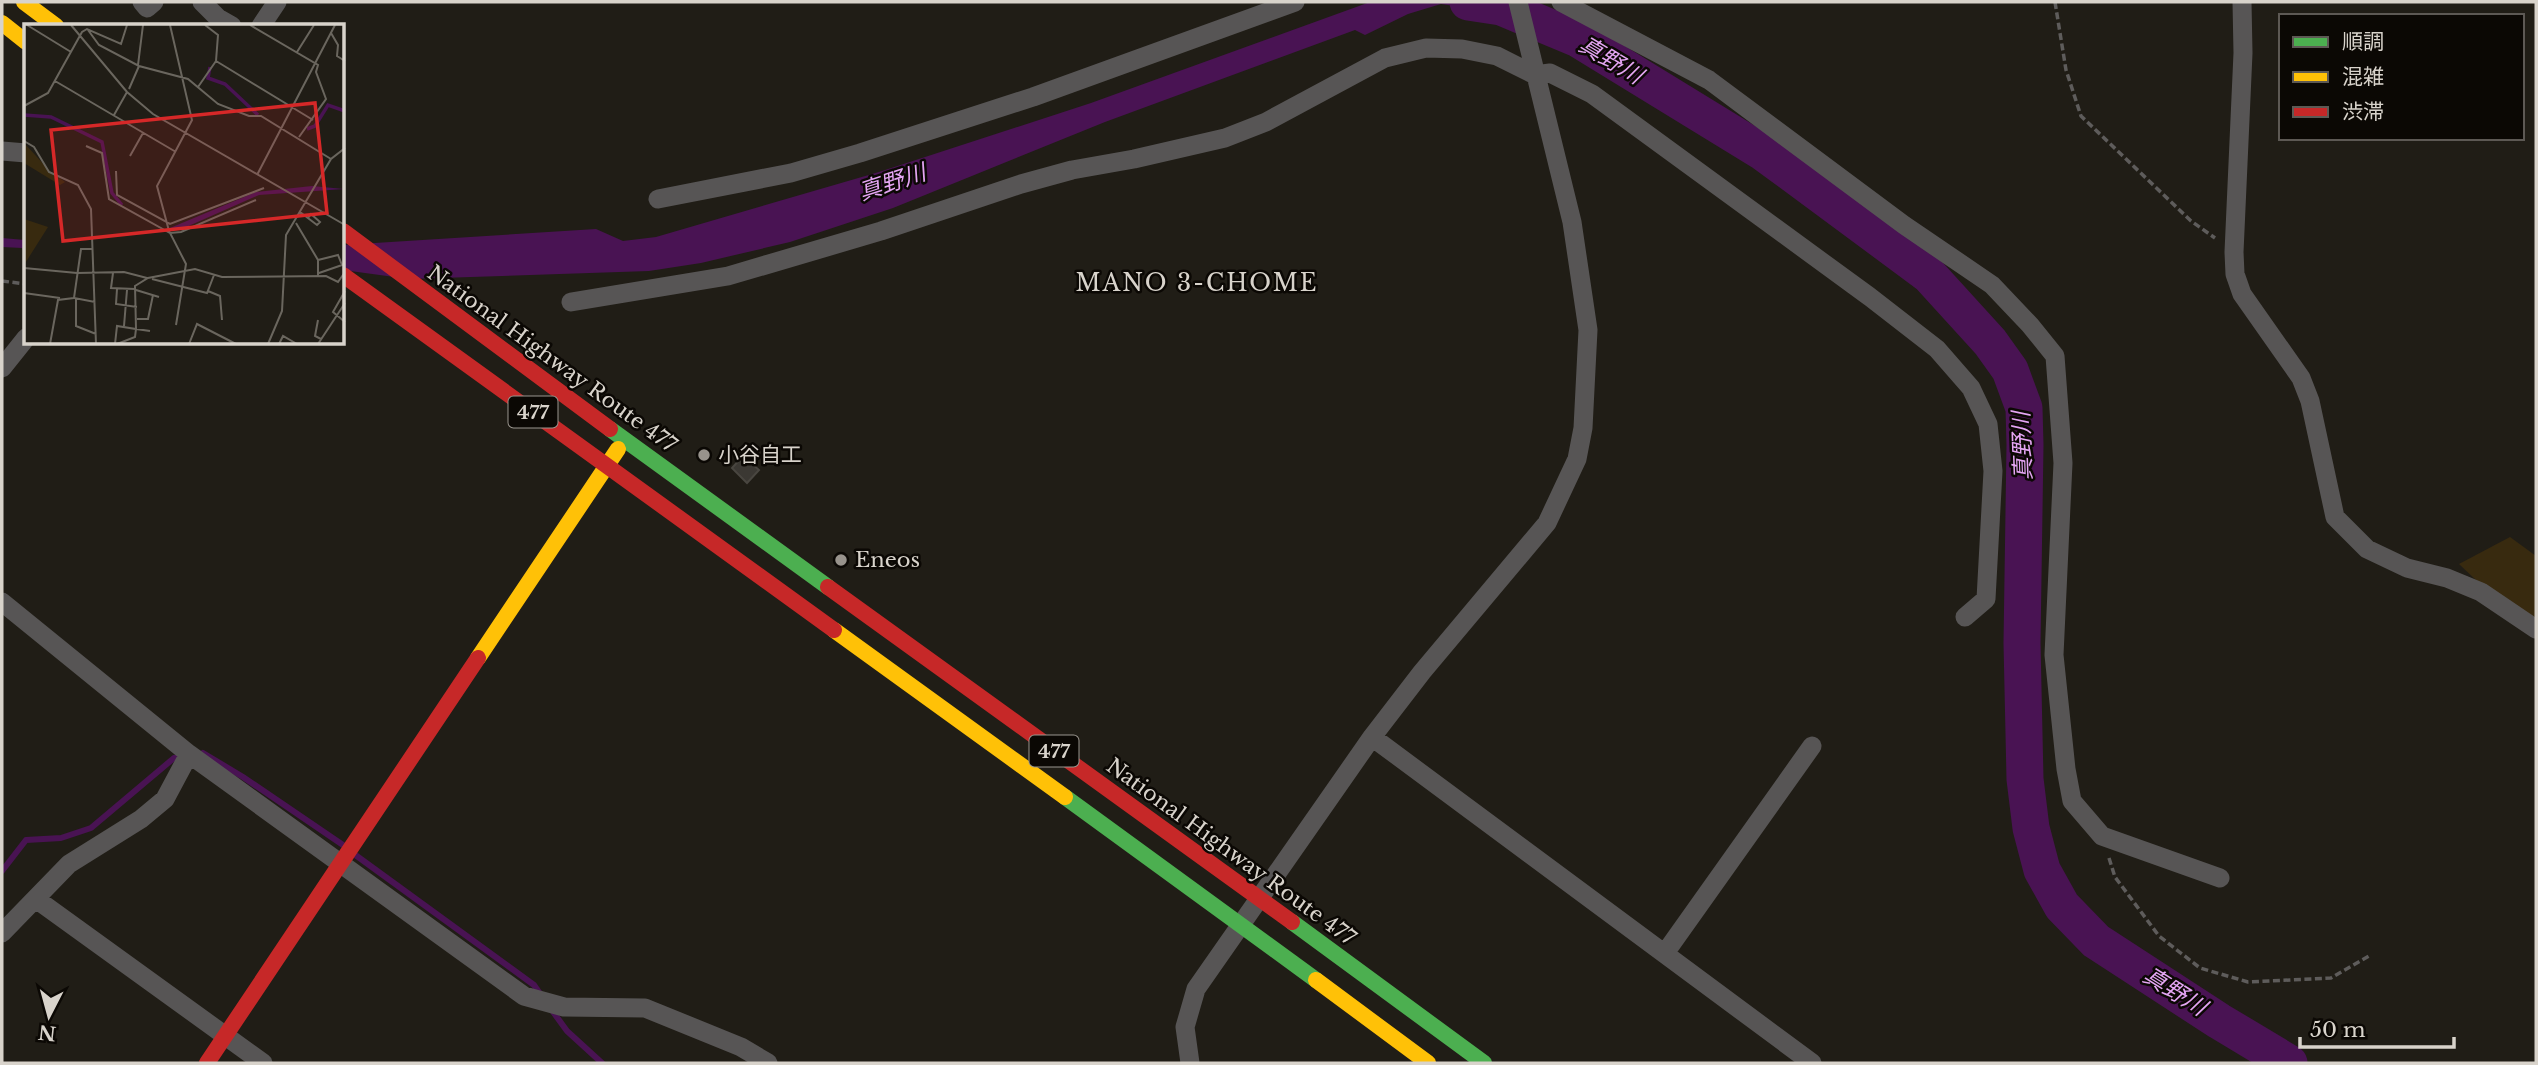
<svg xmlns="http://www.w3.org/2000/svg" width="2538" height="1065" font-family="'Libre Baskerville','Noto Sans JP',serif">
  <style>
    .green { fill: #382a0f }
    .water { fill: #491353 }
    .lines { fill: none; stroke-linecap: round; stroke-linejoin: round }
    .stream { stroke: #491353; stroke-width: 6 }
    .river { stroke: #491353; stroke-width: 37 }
    .building { fill: #3b3833; stroke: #494640; stroke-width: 2 }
    .path { stroke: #5e5c5b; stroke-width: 3.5; stroke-dasharray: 7 3.5; stroke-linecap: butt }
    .street { stroke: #575555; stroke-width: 19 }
    .fast { stroke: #4caf50; stroke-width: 16 }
    .slow { stroke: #ffc107; stroke-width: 16 }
    .jam { stroke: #c62828; stroke-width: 16 }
    .poi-dot { fill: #98938c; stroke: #0b0804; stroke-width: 2.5 }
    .labels { text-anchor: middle; stroke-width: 5; stroke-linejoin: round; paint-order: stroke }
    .shield { fill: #0b0804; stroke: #9a968f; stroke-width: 2 }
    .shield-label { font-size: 19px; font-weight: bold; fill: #d8d3cb }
    .street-label { font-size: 21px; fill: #d8d3cb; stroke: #0b0804 }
    .poi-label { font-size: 21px; fill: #d8d3cb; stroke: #0b0804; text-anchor: start }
    .water-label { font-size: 23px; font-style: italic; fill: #e4a5f3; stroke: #0b0804 }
    .neighbourhood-label { font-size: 23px; letter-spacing: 2px; fill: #d8d3cb; stroke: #0b0804 }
    .inset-river { fill: none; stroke: #491353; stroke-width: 3.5 }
    .inset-road { fill: none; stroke: #6a665e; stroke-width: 2 }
    .view { fill: #d62828; fill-opacity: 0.15; stroke: #d62828; stroke-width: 3.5 }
    .inset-edge { fill: none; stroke: #d8d3cb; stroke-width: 3.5 }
  </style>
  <rect width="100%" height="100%" fill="#201d16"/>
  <path class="green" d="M2510 537 2536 556V637L2459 564Z"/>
  <path class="water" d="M1370 2H1506L1509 14 1441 4 1408 14 1365 35 1355 30 1105 122 893 208 790 242 701 263 649 271 409 279 343 270V245L596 229 623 241 656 237 879 172 1091 103Z
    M26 237V252L22 248 2 247V238L25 240Z"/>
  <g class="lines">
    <path class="stream" d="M203 753 243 777 343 845
      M354 854 534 985 541 995
      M2 871 26 840 61 838 91 828 174 758 182 757
      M551 1009 567 1031 602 1063"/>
    <path class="river" d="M1468 2 1501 7 1578 39 1764 153 1929 275 1990 342 2010 370 2024 408 2025 445 2022 643 2025 779 2031 828 2042 870 2062 906 2096 941 2219 1021 2289 1063"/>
  </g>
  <path class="building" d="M743 456 759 470 747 483 732 468Z"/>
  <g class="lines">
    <path class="path" d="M2055 2 2066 70 2081 116 2191 221 2215 238
      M2 281 26 284
      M2109 858 2115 877 2159 936 2200 968 2248 982 2331 978 2369 956"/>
    <path class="street" d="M142 2 147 8 154 2
      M202 2 218 18 232 26
      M1561 2 1709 80 1904 225 1992 285 2030 325 2055 356 2063 463 2054 655 2066 769 2072 801 2102 836 2220 878
      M2242 2 2243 53 2234 252 2235 274 2242 294 2301 378 2310 401 2335 517 2367 549 2407 568 2447 578 2481 592 2536 629
      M261 26 277 2
      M2 151 26 153
      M658 199 791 173 860 153 1033 97 1295 2
      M571 302 728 276 881 231 1021 184 1072 170 1134 159 1225 138 1266 122 1385 58 1426 48 1462 49 1497 56 1535 75 1550 73 1592 94 1870 297 1937 349 1971 388 1988 424 1993 471 1986 599 1965 617
      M2 368 26 338
      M2 602 189 754 524 996 564 1007 645 1008 741 1047 768 1063
      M1372 737 1812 1063
      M36 899 263 1063
      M2 933 69 864 141 819 165 799 189 754
      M1665 953 1812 746
      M1190 1063 1185 1027 1196 989 1372 737 1422 672 1547 523 1577 459 1583 428 1588 330 1572 222 1518 2"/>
    <path class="fast" d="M610 429 828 587
      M1065 797 1316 980
      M1292 922 1484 1063"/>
    <path class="slow" d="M24 2 56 26
      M2 23 26 42
      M834 630 1065 797
      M478 658 618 449
      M1316 980 1428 1063"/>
    <path class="jam" d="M343 231 610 429
      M343 275 834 630
      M828 587 1292 922
      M207 1063 478 658"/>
  </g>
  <g class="poi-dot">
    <circle cx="704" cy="455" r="7"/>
    <circle cx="841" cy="560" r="7"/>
  </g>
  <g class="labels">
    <g class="shield">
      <rect x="508.5" y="396.5" width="49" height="31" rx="5"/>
      <rect x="1029.5" y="735.5" width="49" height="31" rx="5"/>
    </g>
    <g class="shield-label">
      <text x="533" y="419">477</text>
      <text x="1054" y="758">477</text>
    </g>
    <g class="street-label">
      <text transform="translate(552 359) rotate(36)" y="7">National Highway Route 477</text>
      <text transform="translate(1231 852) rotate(36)" y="7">National Highway Route 477</text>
    </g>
    <g class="poi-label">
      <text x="718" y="462">小谷自工</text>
      <text x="855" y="567">Eneos</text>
    </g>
    <g class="water-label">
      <text transform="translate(1611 60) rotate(31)" y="8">真野川</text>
      <text transform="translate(892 182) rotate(-18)" y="8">真野川</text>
      <text transform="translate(2022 446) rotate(-92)" y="8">真野川</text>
      <text transform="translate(2175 991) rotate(32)" y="8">真野川</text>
    </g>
    <g class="neighbourhood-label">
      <text x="1197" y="291">MANO 3-CHOME</text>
    </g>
  </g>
  <g transform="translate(24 24)">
    <rect width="320" height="320" fill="#201d16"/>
    <path d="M0 119 26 147 41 158 36 161 0 139ZM0 195 24 203 0 241Z" fill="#382a0f"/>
    <path d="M288 162 320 165 235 171 160 204 152 206 146 204 232 168Z" fill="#491353"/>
    <path class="inset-river" d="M186 43 184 54 201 60 234 91M0 91 27 93 78 118 88 169 98 181M283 105 291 102 304 81 321 87"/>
    <path class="inset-road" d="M3 1 47 28M47 1 103 68 129 90 321 201M146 1 168 96 133 162 145 207 162 240 152 301M226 1 294 41 292 48 302 75 275 113M64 6 75 21 115 42 164 55 194 80 225 92H237L307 135M307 9 314 21 313 32 321 37M273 28 290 1M192 37 289 96M114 41 119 1M31 57 152 128M174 63 192 37 194 11 181 1M105 65 115 42M0 82 24 69 58 8 63 5 97 20 103 1M90 91 103 68M0 117 10 123 25 148 54 161 67 185 72 320M62 122 78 129 85 175 146 209 157 208 232 176M106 132 119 109M92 147 93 171 146 200 240 164M233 151 311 1M276 188 293 201 296 198 287 190 284 194M272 199 294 236V252M69 225H57L50 274 71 278M294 236 314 231 318 241M0 244 53 249M53 249 100 248 123 254M89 249 87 264 111 265M295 249 321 240M128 255 183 269 190 251M93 265 92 280 113 283M112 266 135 273M184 267 196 272 198 296M321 267 309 288 321 298M0 269 36 274M52 275V302L72 310M113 295H124L129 271M294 296 291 312 297 315M100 302 103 266M26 320 34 276 50 274M91 320 93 302 112 305 111 262 124 254 171 245 198 253 302 252 314 258 321 248M93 320 111 313 112 305 126 307M165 320 173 300 212 320M244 320 258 287 262 211 307 135 321 124M255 320 259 312 273 320M294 320 321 279"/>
    <path class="view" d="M291 79 303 189 39 217 27 106Z"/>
    <rect width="320" height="320" class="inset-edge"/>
  </g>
  <rect width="2538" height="1065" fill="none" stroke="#d8d3cb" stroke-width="7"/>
  <rect x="2279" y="14" width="245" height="126" fill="#0b0804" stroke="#5d5954" stroke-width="2"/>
  <rect x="2293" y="37" width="35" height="10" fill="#4caf50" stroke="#5d5954" stroke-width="2"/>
  <text x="2342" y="49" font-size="21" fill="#d8d3cb">順調</text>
  <rect x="2293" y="72" width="35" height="10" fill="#ffc107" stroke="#5d5954" stroke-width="2"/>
  <text x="2342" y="84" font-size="21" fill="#d8d3cb">混雑</text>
  <rect x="2293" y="107" width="35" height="10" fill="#c62828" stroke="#5d5954" stroke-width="2"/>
  <text x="2342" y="119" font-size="21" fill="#d8d3cb">渋滞</text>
  <g transform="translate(49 1016) rotate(186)" stroke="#0b0804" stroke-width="5" paint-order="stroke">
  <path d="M0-5L12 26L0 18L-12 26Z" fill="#d8d3cb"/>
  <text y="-10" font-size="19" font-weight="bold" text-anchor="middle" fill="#d8d3cb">N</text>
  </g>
  <path d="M2300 1037v10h154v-10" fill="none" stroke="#d8d3cb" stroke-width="3.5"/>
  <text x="2310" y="1037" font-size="21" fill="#d8d3cb" stroke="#0b0804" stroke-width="5" paint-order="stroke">50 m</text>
</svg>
